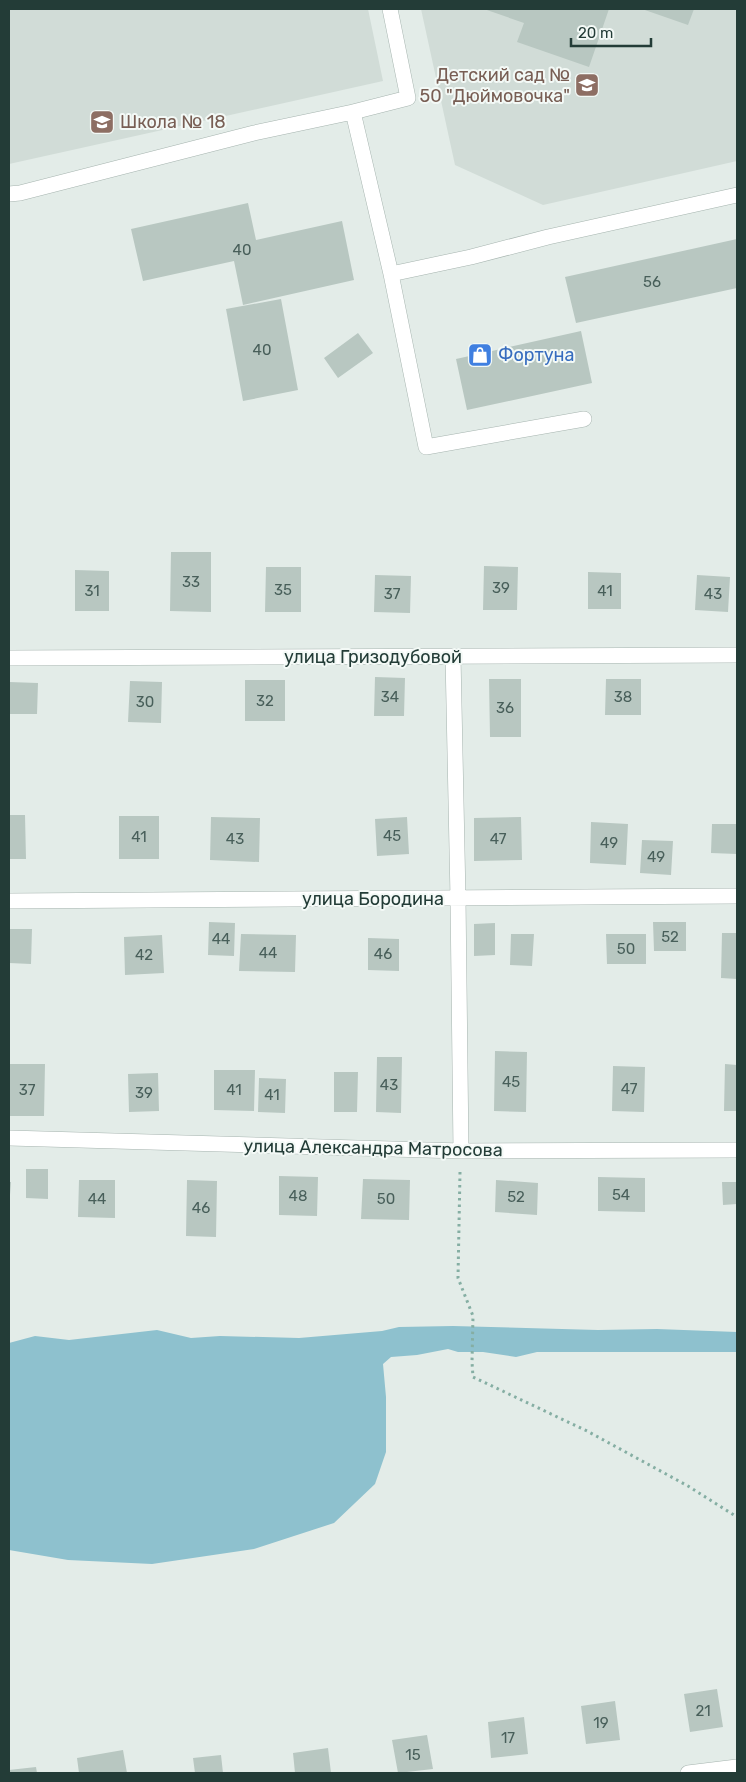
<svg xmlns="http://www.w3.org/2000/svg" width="746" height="1782" font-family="Rubik,sans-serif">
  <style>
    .built { fill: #d1dcd7 }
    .water { fill: #8ec1ce }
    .building { fill: #b8c7c1 }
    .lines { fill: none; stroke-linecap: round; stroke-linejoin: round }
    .minor-casing { stroke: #a6b4af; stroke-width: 16 }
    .path { stroke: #85aea3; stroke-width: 3; stroke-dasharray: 2.5 4; stroke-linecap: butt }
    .minor { stroke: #fff; stroke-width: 15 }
    .labels { text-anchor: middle; stroke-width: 4; stroke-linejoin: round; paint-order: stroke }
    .number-label { font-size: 15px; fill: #485f5a }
    .education-label { font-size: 18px; fill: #785e54; stroke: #f3f9f6; text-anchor: end }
    .shop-label { font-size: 18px; fill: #366cbe; stroke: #f3f9f6; text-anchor: start }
    .street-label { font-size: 18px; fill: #233c37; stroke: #f3f9f6 }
  </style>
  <rect width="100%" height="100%" fill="#e3ece8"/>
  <path class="built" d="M9 9H368L383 81 9 164Z
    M421 9H737V161L543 205 455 165Z"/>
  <path class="water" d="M453 1326 598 1330 657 1329 737 1332V1352H537L516 1357 483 1352H458L448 1349 417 1355 391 1357 383 1364 386 1397V1452L375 1484 334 1523 254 1549 152 1564 68 1560 9 1550V1343L35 1336 69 1340 157 1330 191 1338 220 1336 299 1338 382 1331 399 1327Z"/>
  <path class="building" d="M484 9H609L589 67 517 42 524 23Z
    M642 9H694L688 25Z
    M248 203 256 240 342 221 354 280 243 305 234 261 143 281 131 229Z
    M737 239V288L576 323 565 277Z
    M281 299 298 390 243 401 226 309Z
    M581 331 592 383 467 410 456 359Z
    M358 333 373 353 338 378 324 358Z
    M171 552H211V612L170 611Z
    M484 566 518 567 517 610H483Z
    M266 567H301V612H265Z
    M75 570 109 571V611H75Z
    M588 572 621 573V609H588Z
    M375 575 411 576 410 613 374 612Z
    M697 575 730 577 728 612 695 610Z
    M375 677 405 678 404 716H374Z
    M489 679H521V737H490Z
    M606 679H641V715H605Z
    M245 680H285V721H245Z
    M130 681 162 682 161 723 128 722Z
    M9 682 38 683 37 714H9Z
    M9 815H25L26 859H9Z
    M119 816H159V859H119Z
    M211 817 260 818 259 862 210 860Z
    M407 817 409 854 377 856 375 819Z
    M521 817 522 860 474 861V818Z
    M591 822 628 824 626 865 590 863Z
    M712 824H737V854L711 853Z
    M642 840 673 841 671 875 640 873Z
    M209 922 235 923 234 956 208 955Z
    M653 922H686V951H654Z
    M495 923V955L474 956V924Z
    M9 929H32L31 964 9 963Z
    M722 933H737V979L721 978Z
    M241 934 296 935 295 972 239 971Z
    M511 934H534L532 966 510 965Z
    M606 934H646V964H607Z
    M162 935 164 973 125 975 124 937Z
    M368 938 399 939V971L368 970Z
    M495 1051 527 1052 526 1112 494 1111Z
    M377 1057H402L401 1113 376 1112Z
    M9 1064H45L44 1116H9Z
    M725 1064 737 1065V1111H724Z
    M613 1066 645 1067 644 1112 612 1111Z
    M214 1070H255L254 1111 214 1110Z
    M334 1072H358L357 1112H334Z
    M158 1073 159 1111 129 1112 128 1074Z
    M259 1078 286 1079 285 1113 258 1112Z
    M26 1169H48V1199L26 1198Z
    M279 1176 318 1177 317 1216 279 1215Z
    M598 1177 645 1178V1212L598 1211Z
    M363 1179 410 1180 409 1220 361 1219Z
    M79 1180H115V1218L78 1217Z
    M187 1180 217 1181 216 1237 186 1236Z
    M496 1180 538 1183 537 1215 495 1212Z
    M9 1182H11L10 1195H9Z
    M722 1182H737V1204L723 1205Z
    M717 1689 723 1727 690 1732 684 1694Z
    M615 1701 620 1740 586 1744 581 1706Z
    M524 1717 528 1754 491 1758 488 1722Z
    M427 1735 433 1769 398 1773 392 1740Z
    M328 1748 331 1773H295L293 1753Z
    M123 1750 127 1773H79L77 1758Z
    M221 1755 223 1773H195L193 1758Z
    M36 1767 37 1773H9V1770Z"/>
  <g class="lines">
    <defs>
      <path id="minor" d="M353 112 408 98 390 9
        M9 194 20 193 254 133 353 112 391 274 471 257 548 237 737 195
        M391 274 426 447 584 419
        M453 656 458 898 461 1151
        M9 658 737 655
        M9 901 737 896
        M9 1138 461 1151 737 1150
        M688 1773 737 1767"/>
    </defs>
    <use href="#minor" class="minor-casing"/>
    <path class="path" d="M460 1172 458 1278 473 1316 472 1362 473 1377 587 1431 688 1486 737 1517"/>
    <use href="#minor" class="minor"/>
  </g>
  <defs>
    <symbol id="school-square" viewBox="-11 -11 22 22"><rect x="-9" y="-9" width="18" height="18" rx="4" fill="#8d6e63" stroke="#f3f9f6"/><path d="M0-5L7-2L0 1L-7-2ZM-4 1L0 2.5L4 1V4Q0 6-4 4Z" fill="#fff"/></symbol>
    <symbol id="shop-square" viewBox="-11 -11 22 22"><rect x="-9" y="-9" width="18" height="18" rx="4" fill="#3f7fe0" stroke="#f3f9f6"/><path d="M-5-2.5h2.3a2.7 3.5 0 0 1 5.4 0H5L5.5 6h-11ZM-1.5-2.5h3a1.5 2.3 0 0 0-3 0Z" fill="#fff"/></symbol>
  </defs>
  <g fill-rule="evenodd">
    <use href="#school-square" x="573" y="71" width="28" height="28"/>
    <use href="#school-square" x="88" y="108" width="28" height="28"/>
    <use href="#shop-square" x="466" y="341" width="28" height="28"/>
  </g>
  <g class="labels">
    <g class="number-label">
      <text x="242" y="255">40</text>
      <text x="652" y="287">56</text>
      <text x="262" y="355">40</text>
      <text x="191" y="587">33</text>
      <text x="501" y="593">39</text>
      <text x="283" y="595">35</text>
      <text x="92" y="596">31</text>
      <text x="605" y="596">41</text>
      <text x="392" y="599">37</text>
      <text x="713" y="599">43</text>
      <text x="390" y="702">34</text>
      <text x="623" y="702">38</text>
      <text x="265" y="706">32</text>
      <text x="145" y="707">30</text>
      <text x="505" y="713">36</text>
      <text x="392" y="841">45</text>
      <text x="139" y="842">41</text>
      <text x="235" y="844">43</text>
      <text x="498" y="844">47</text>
      <text x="609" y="848">49</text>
      <text x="656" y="862">49</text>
      <text x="670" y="942">52</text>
      <text x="221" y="944">44</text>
      <text x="626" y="954">50</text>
      <text x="268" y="958">44</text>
      <text x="383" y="959">46</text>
      <text x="144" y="960">42</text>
      <text x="511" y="1087">45</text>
      <text x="389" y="1090">43</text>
      <text x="629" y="1094">47</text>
      <text x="27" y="1095">37</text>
      <text x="234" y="1095">41</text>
      <text x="144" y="1098">39</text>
      <text x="272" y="1100">41</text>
      <text x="621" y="1200">54</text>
      <text x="298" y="1201">48</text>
      <text x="516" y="1202">52</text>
      <text x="97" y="1204">44</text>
      <text x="386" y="1204">50</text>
      <text x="201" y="1213">46</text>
      <text x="703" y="1716">21</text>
      <text x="601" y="1728">19</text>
      <text x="508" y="1743">17</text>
      <text x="413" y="1760">15</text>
    </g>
    <g class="education-label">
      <text x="570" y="81">Детский сад №<tspan x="570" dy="21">50 "Дюймовочка"</tspan></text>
      <text x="120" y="128" text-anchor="start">Школа № 18</text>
    </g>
    <g class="shop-label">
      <text x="498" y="361">Фортуна</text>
    </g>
    <g class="street-label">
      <text x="373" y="663">улица Гризодубовой</text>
      <text x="373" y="905">улица Бородина</text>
      <text transform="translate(373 1148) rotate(1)" y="6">улица Александра Матросова</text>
    </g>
  </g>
  <rect width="746" height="1782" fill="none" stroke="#233c37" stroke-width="20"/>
  <path d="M571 38v8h80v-8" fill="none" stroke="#233c37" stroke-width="2.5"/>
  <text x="578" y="38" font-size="15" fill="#233c37" stroke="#f3f9f6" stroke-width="4" paint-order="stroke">20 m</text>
</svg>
